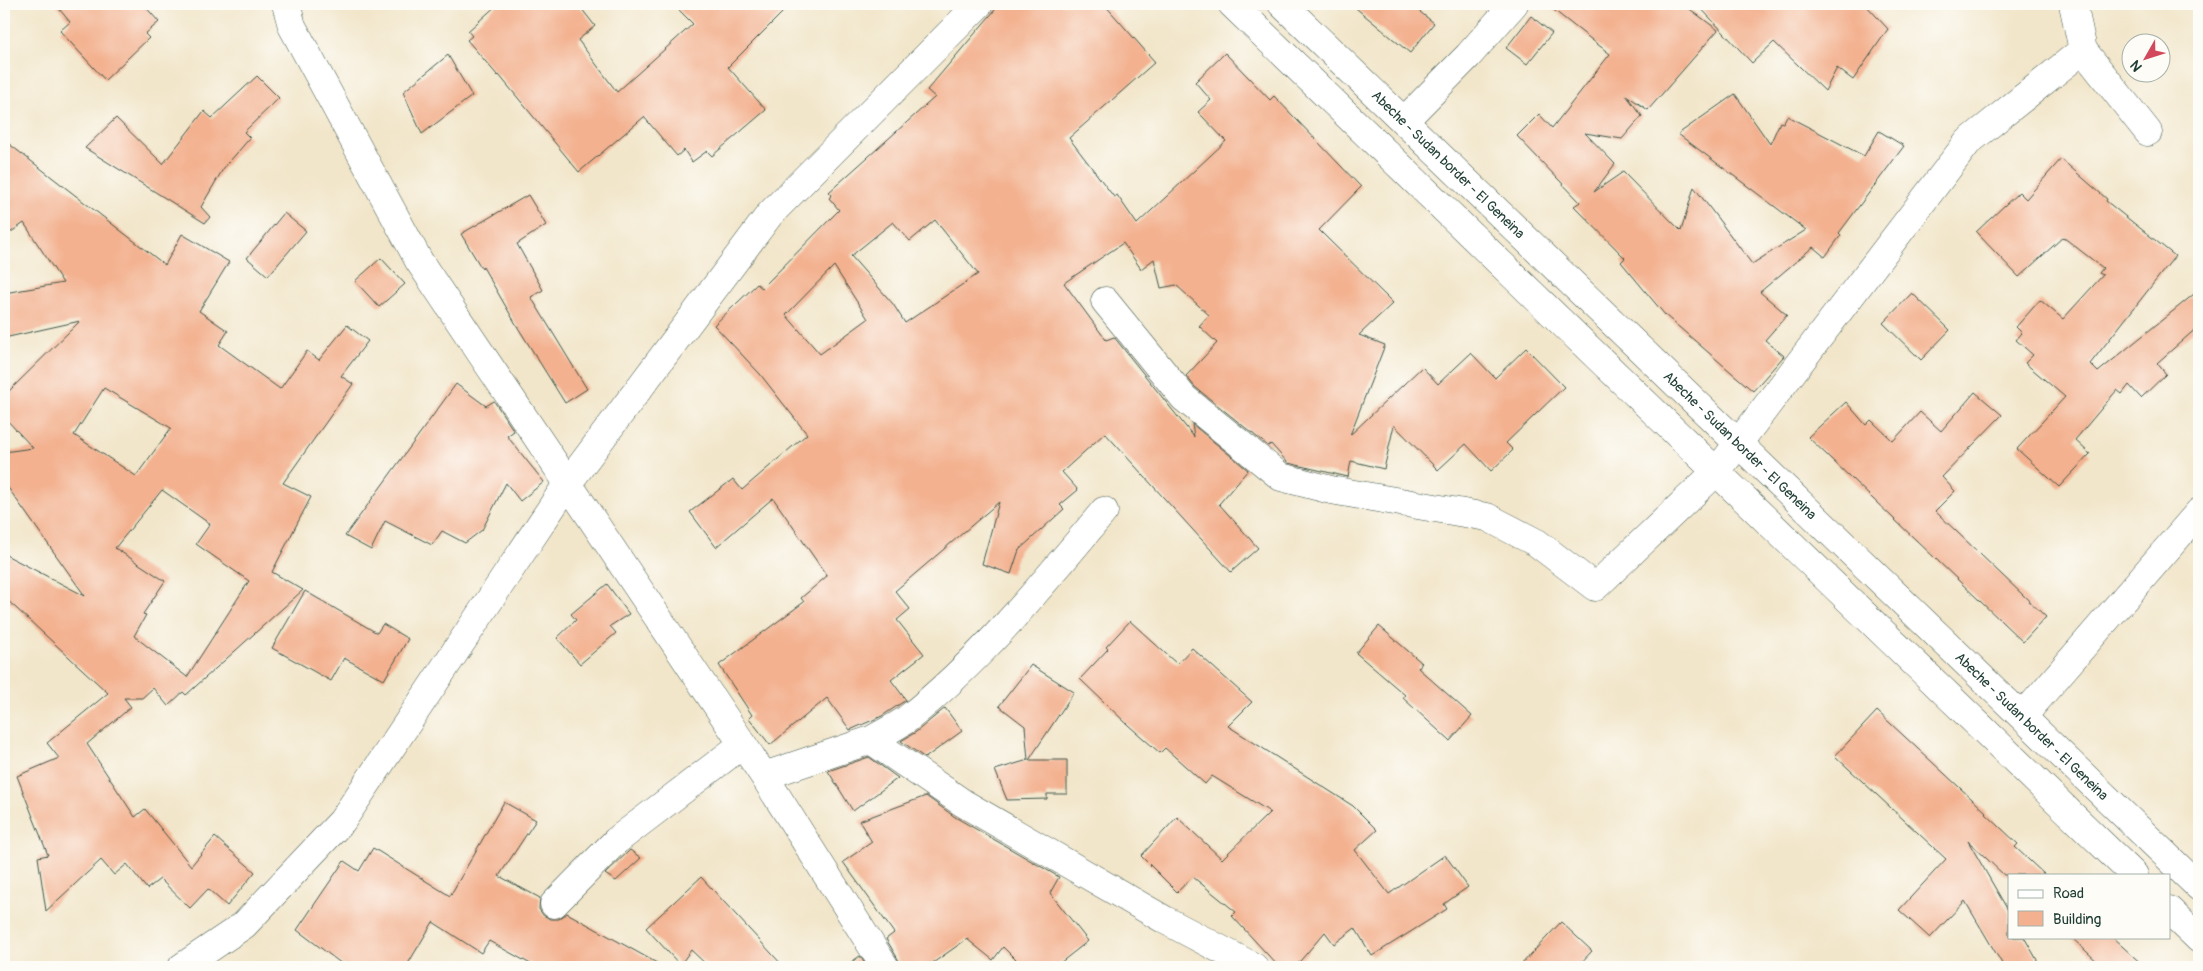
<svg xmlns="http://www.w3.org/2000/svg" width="2203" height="971" font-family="Pangolin,sans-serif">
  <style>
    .building { fill: #f3b18f; fill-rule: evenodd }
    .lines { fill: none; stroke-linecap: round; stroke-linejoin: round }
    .minor-casing { stroke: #3f564a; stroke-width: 29 }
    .trunk-casing { stroke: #3f564a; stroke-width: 29 }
    .minor { stroke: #fff; stroke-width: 28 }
    .trunk { stroke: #fff; stroke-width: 28 }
    .labels { text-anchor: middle; stroke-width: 4.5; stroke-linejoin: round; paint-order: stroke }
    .street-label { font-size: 14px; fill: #1f3d34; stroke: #fdfcf7 }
  </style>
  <rect width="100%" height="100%" fill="#fdfcf7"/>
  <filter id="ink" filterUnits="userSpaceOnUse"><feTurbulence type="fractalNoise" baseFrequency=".02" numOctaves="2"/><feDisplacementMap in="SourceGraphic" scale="10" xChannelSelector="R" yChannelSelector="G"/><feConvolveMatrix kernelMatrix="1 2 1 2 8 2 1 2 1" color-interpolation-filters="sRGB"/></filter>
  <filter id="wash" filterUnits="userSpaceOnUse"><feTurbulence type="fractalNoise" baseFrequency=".0096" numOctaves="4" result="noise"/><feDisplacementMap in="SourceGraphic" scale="20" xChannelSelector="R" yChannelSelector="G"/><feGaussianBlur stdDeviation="1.12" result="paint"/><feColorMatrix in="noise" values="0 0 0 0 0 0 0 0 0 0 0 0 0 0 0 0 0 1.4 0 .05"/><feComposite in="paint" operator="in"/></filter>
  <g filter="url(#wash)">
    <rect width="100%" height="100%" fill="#f2e6ca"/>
    <g id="blocks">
      <path class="building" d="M55 4H143L159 22 145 34 149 38 105 80 60 31 70 22Z
        M498 4H578L595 26 578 40 617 92 693 24 673 4H791L728 67 766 110 712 156 707 151 692 162 684 150 677 156 644 117 579 172 499 75 498 76 467 40 472 36 468 31Z
        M1000 4H1104L1155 62 1069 138 1114 197 1117 195 1137 224 1226 141 1198 112 1211 100 1195 82 1225 53 1270 100 1274 96 1361 187 1319 230 1393 303 1359 335 1385 345 1350 435 1422 367 1438 384 1471 353 1495 378 1526 348 1564 387 1506 443 1513 450 1491 471 1466 444 1438 470 1394 425 1384 469 1351 461 1348 477 1288 463 1271 444 1268 446 1195 387 1186 376 1217 343 1199 326 1209 315 1176 285 1161 288 1154 259 1141 269 1123 243 1064 283 1106 340 1114 337 1194 437 1192 424 1248 470 1219 504 1258 548 1231 572 1105 433 1062 472 1078 490 1060 505 1064 509 1019 550 1011 574 982 564 999 502 895 591 910 609 897 620 924 654 891 680 906 700 882 716 850 730 827 698 770 745 749 718 752 715 719 665 804 602 801 598 827 576 773 498 716 547 690 512 733 479 742 490 807 434 760 374 714 325 757 284 762 288 839 210 829 198 832 195 829 192 935 97 927 90ZM935 220 978 274 905 323 893 304 851 256 893 222 910 241ZM834 266 868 319 820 354 786 315Z
        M1351 4H1410L1434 23 1410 53Z
        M1546 4H1683L1718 30 1648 110 1626 95 1642 116 1622 139 1585 133 1615 164 1594 192 1623 172 1681 231 1694 187 1752 264 1806 230 1678 134 1735 94 1770 144 1780 122 1783 123 1787 116 1864 156 1879 131 1904 146 1839 233 1841 235 1825 257 1813 247 1760 292 1787 315 1765 340 1784 356 1753 391 1665 315 1621 262 1625 258 1574 206 1580 202 1517 136 1539 114 1552 128 1610 54Z
        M1697 4H1865L1888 29 1853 80 1837 68 1825 91 1774 42 1752 63Z
        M1531 16 1552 33 1527 64 1506 48Z
        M448 55 472 96 422 134 403 92Z
        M257 76 279 98 244 132 250 138 223 169 201 207 210 217 205 223 85 148 116 118 163 164 204 111 212 118Z
        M4 140 165 265 182 234 229 262 199 311 228 331 219 345 280 389 307 351 319 360 347 325 368 341 341 376 353 384 283 483 311 497 272 572 303 590 186 695 183 692 168 706 153 688 142 698H124L131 707 87 744 135 817 145 809 191 866 215 837 255 872 227 906 208 889 190 908 160 879 147 889 127 864 114 875 101 860 46 911 38 857 48 855 17 776 59 758 47 743 108 693 4 597V554L85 596 4 482V452L33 448 4 417V396L80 321 4 338V293L63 283 24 223 4 237ZM104 388 171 428 136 476 74 435ZM162 490 210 524 196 544 249 581 187 677 134 636 146 615 143 614 165 581 115 548Z
        M2061 159 2107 199 2106 201 2175 256 2090 364 2098 372 2199 290V326L2157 363 2166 374 2141 398 2129 385 2122 394 2117 390 2075 440 2090 454 2059 487 2017 449 2065 397 2025 363 2033 355 2016 340 2022 333 2016 327 2040 300 2063 319 2103 275 2099 273 2103 268 2063 237 2019 277 1976 232 2019 192 2026 199Z
        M528 195 546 225 517 244 543 290 531 297 587 389 565 403 517 326 483 267 482 269 461 234Z
        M284 213 306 231 268 276 247 258Z
        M381 258 405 284 379 307 355 281Z
        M1912 293 1950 330 1921 360 1883 323Z
        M456 384 486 406 494 401 514 431 507 436 544 482 520 501 506 483 482 530 465 543 442 531 432 545 385 521 371 550 345 536Z
        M1975 392 2002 415 1942 477 1955 491 1935 511 2046 617 2023 642 1808 437 1846 402 1866 425 1871 420 1893 441 1920 412 1941 431Z
        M607 584 629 614 610 626 616 633 580 664 557 638 576 620 571 614Z
        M305 591 377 633 383 624 408 639 384 680 344 658 331 681 272 648Z
        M1130 621 1177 664 1192 648 1252 702 1228 726 1353 806 1377 830 1355 850 1389 894 1445 855 1468 887 1444 904 1447 909 1372 956 1355 928 1334 944 1325 932 1295 967H1279L1232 916 1236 912 1193 877 1177 892 1141 856 1177 817 1222 859 1270 812 1212 776 1205 784 1165 748 1160 753 1128 725 1080 679 1108 649 1106 647Z
        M1379 626 1422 663 1418 668 1472 716 1450 741 1403 698 1405 695 1356 653Z
        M1031 665 1074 692 1029 760H1067V794H1047V799L1007 800 995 770 1028 760 1025 726 999 706Z
        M945 708 962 731 925 758 901 741 916 732Z
        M1877 711 1986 812 1985 813 2018 844 2015 847 2045 875H2004L1968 841 2009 912V937H2024L2041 967H2004L1965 901 1930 938 1899 910 1946 859 1835 756Z
        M869 757 898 778 853 811 828 771Z
        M926 796 955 817 1059 877 1050 893 1088 941 1055 967H1023L1003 947 993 960 967 939 927 967H900L898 959 886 939 894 933 843 862 872 842 859 821Z
        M504 802 536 820 499 876 540 898 539 909 543 915 550 919H559L567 913 664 967H536L489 941 481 953 433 922 406 967H346L297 930 344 861 359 871 373 848 450 896Z
        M630 850 641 858 616 881 605 874Z
        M701 877 784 967H709L691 950 680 965 646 928Z
        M1561 922 1592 951 1577 967H1519Z
        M2071 937H2112L2145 967H2103Z
        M860 956 867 967H844Z"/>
    </g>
  </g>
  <g filter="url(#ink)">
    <use href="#blocks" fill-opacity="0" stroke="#3f564a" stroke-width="1"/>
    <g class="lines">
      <defs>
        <path id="minor" d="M286 4 292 26 419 261 764 776 885 967
          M2083 50 2148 132
          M1404 121 1468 56 1514 4
          M1105 301 1184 398 1281 477 1331 490 1487 517 1537 543 1595 587 1717 471 1968 142 2083 50 2073 4
          M2023 716 2199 512
          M871 740C883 733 896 727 907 719 982 659 1043 584 1104 511
          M764 776 871 740 963 803 1165 920 1254 967
          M554 904 616 841 743 744
          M182 967 244 925 342 821 568 483 770 214 979 4"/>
        <g id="trunk">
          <path d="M1232 4 2134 875"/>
          <path id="s1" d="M1282 4 2199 887"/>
          <path d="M2169 910 2199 939"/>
        </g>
      </defs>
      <use href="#minor" class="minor-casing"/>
      <use href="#trunk" class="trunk-casing"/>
      <use href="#minor" class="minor"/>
      <use href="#trunk" class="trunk"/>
    </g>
  </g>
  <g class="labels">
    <g class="street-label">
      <text dy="5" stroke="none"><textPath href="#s1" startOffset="231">Abeche - Sudan border - El Geneina</textPath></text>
      <text dy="5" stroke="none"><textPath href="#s1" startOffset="636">Abeche - Sudan border - El Geneina</textPath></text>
      <text dy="5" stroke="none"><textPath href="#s1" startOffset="1041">Abeche - Sudan border - El Geneina</textPath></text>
    </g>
  </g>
  <rect width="2203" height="971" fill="none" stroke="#fdfcf7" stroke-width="20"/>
  <rect x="2008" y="874" width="162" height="65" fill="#fdfcf7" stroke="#a4b0a9"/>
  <rect x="2018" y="890" width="25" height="8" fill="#ffffff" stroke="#a4b0a9"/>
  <text x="2053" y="898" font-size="15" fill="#1f3d34">Road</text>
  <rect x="2018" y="911" width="25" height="15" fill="#f3b18f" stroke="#a4b0a9"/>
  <text x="2053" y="924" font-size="15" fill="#1f3d34">Building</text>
  <g transform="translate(2146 58) rotate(231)"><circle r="24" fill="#fdfcf7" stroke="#a4b0a9"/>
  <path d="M0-4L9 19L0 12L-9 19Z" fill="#d1495b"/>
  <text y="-8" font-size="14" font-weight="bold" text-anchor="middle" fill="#1f3d34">N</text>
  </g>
</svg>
